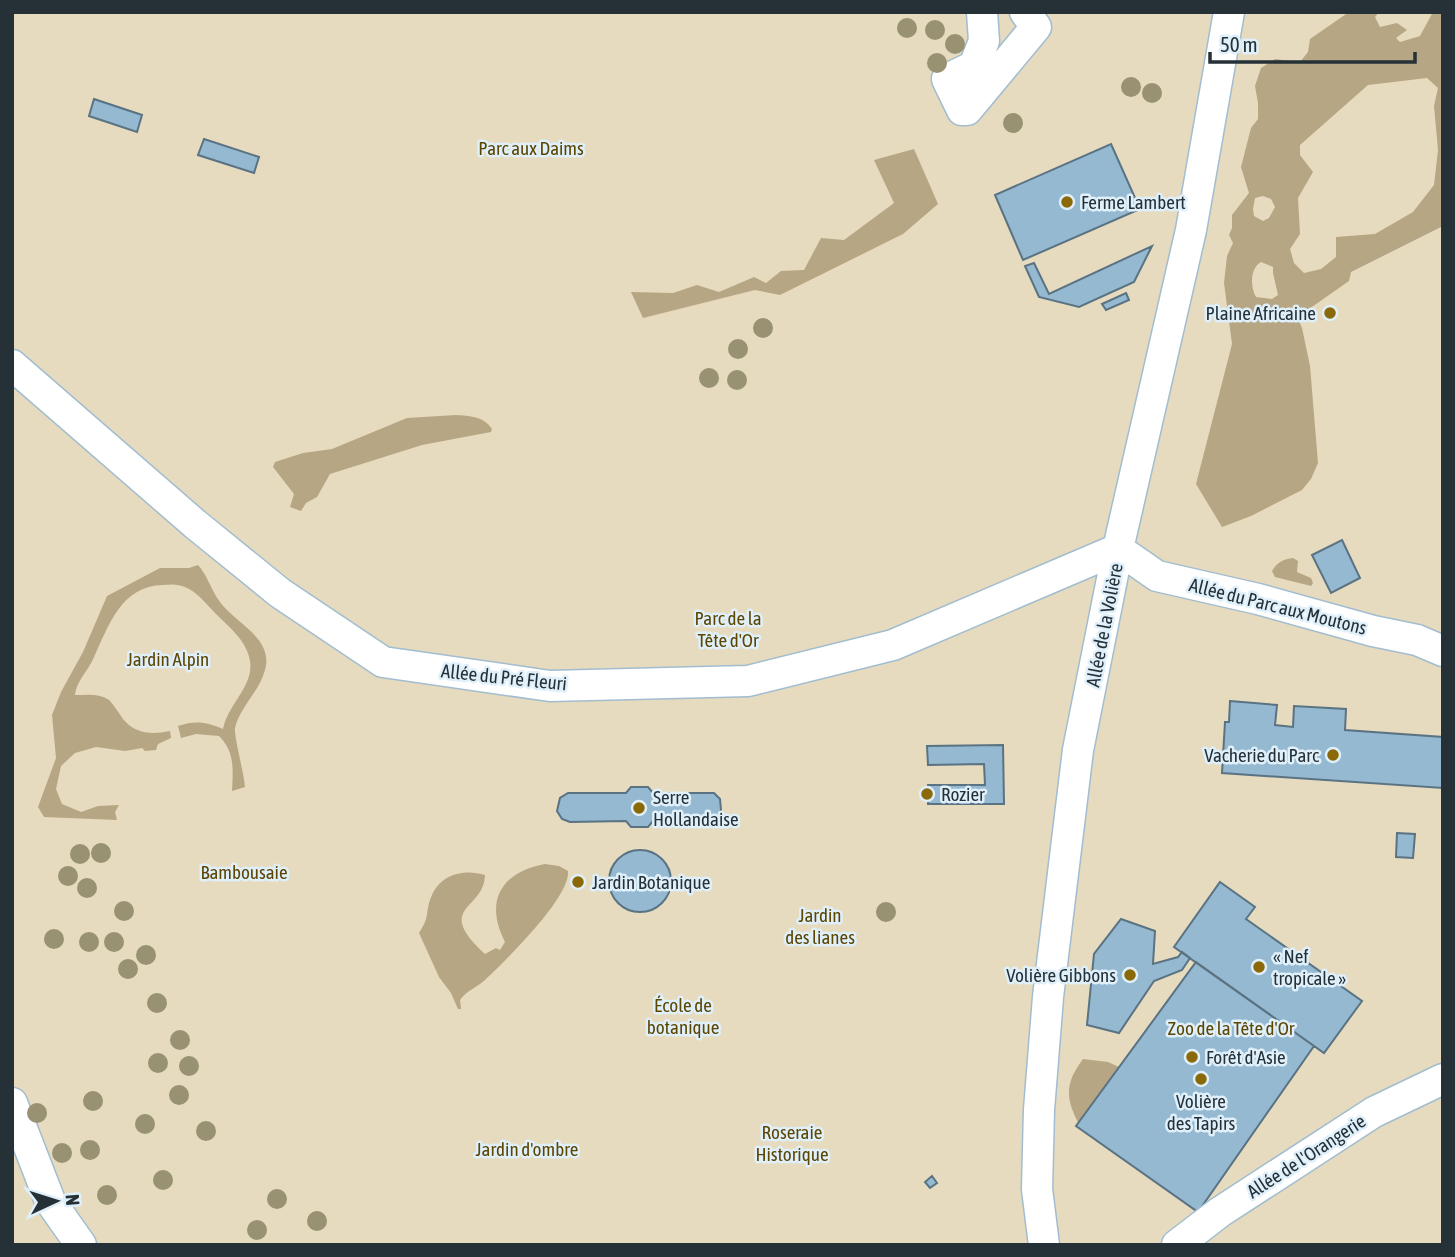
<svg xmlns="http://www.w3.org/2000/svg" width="1455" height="1257" font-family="'Asap Condensed',sans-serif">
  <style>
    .green { fill: #e6dabf }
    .water { fill: #b7a683; fill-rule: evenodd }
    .building { fill: #95b9d1; stroke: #5a7383; stroke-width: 2 }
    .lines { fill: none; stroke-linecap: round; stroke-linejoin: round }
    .street-casing { stroke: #a2bdcf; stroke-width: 33 }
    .street { stroke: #fff; stroke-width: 30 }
    .tree { fill: #989272 }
    .poi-dot { fill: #8b6808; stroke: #dff0fb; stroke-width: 2.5 }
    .labels { text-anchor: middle; stroke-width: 5; stroke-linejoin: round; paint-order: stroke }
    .park-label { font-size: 19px; fill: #5d4502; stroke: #dff0fb }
    .poi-label { font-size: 19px; fill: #253037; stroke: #dff0fb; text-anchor: start }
    .street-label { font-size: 19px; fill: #253037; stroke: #dff0fb }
  </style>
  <rect width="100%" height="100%" fill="#dff0fb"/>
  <path class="green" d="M12 12H1443V1245H12Z"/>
  <path class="water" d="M1349 12H1379L1375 17 1380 27 1397 23 1407 30 1396 38 1400 42 1420 36 1433 12H1443V226L1351 272 1349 281 1309 309 1295 311 1302 328 1310 366 1318 463 1311 479 1302 490 1251 516 1222 527 1196 484 1232 344 1224 283 1227 256 1233 243 1229 235 1232 228V215L1249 193 1241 167 1251 128 1258 119V103L1255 86 1261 68 1275 59 1300 62 1308 52 1310 39ZM1427 78 1438 88 1434 106 1438 150 1434 185 1413 212 1375 234 1336 237V257L1321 269 1304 273 1294 263 1290 249 1300 234 1298 198 1313 172 1300 155V145L1368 85ZM1263 196 1271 199 1275 207 1269 218 1263 221 1254 216 1253 209 1255 198ZM1261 262 1273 267V273L1278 295 1272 299 1256 297C1250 287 1250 268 1261 262Z
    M914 149 938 204 903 234 780 295 755 290 643 318 631 292 673 293 697 285 719 292 754 277 766 283 781 271 804 270 821 238 844 240 894 203 874 160Z
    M456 415C469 416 484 416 492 429L491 432 422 445 330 474 317 497 306 503 301 511 290 507 294 494 273 467 275 462 303 453 332 449 407 418Z
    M1293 558 1298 561 1297 572 1311 578 1313 583 1311 586 1275 577 1272 571C1277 562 1284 559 1293 558Z
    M198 565C208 576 211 590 220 602 235 623 274 638 265 670 259 692 240 707 235 728 234 737 244 773 245 787L232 791C233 769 235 752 219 736L196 734 181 738 178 726C196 720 207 722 223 729 228 704 254 686 250 661 247 641 230 628 216 614 208 606 199 594 189 589 180 584 172 584 163 585 121 586 109 625 94 657 89 670 76 681 75 695 86 695 99 693 109 700 114 705 119 713 123 719 135 734 152 735 170 731L171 738 158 744 156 750 145 751 142 748 125 751 96 747 75 753 61 766 56 789 62 804 81 812 98 806 119 805 115 812 117 820 44 817 38 807 56 758 52 715 61 692 83 652 107 596 160 568H189Z
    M545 864 559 866 568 871C571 897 504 962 485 980 476 988 466 991 460 1000L461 1009H458L451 993 439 977 419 933C430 916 425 916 430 900 438 875 462 868 485 875 484 911 433 906 485 954L496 948 500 950 505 942C484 901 501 872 545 864Z
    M1083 1059 1108 1062 1119 1067 1079 1124C1065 1098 1065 1083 1083 1059Z"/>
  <path class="building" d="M94 99 142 115 137 132 89 116Z
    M204 139 259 157 254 173 198 155Z
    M1111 144 1140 209 1023 260 995 195Z
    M1152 246 1134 282 1079 307 1039 297 1025 266 1034 263 1049 294Z
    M1126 293 1129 300 1106 310 1102 304Z
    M1342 540 1360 578 1331 593 1312 555Z
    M1230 701 1277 705 1275 725 1293 727 1294 706 1346 709 1345 730 1443 737V788L1222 773 1225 722H1229Z
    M1003 745 1004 804H928V785H985L984 764 928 765 927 746Z
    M631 787H648L653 793H714L720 799 721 810 719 816 707 821H653L648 827H631L626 821 570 822 562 819 557 811 560 798 568 793H626Z
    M1397 833 1415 834 1413 858 1396 857Z
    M609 881a31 31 0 1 1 62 0a31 31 0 1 1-62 0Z
    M1220 882 1255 907 1246 919 1362 1001 1324 1053 1174 947Z
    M1121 919 1155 931 1153 964 1178 957 1182 952 1190 958 1182 970 1154 981 1119 1033 1087 1025 1094 954Z
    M1196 962 1314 1046 1198 1212 1076 1126Z
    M932 1176 937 1183 930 1188 925 1182Z"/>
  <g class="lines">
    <defs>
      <path id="street" d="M982 12 984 41 974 66 947 79 962 110H967L1036 27 1025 12
        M12 365 195 524 280 593 383 662 550 686 748 681 893 645 1118 549
        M1118 549 1157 576 1258 599 1373 631 1417 640 1443 651
        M12 1103 50 1201 81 1245
        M1044 1245 1037 1189 1039 1110 1048 997 1078 750 1118 549 1191 230 1229 12
        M1177 1245 1220 1212 1374 1112 1443 1079"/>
    </defs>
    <use href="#street" class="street-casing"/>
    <use href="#street" class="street"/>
  </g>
  <g class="tree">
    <circle cx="907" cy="28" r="10"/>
    <circle cx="935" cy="30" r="10"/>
    <circle cx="955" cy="44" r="10"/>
    <circle cx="937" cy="63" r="10"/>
    <circle cx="1131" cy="87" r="10"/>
    <circle cx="1152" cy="93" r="10"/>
    <circle cx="1013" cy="123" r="10"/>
    <circle cx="763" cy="328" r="10"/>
    <circle cx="738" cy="349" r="10"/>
    <circle cx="709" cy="378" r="10"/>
    <circle cx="737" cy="380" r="10"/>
    <circle cx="101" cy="853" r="10"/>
    <circle cx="80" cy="854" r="10"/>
    <circle cx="68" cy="876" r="10"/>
    <circle cx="87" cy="888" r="10"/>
    <circle cx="124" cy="911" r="10"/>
    <circle cx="886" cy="912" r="10"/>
    <circle cx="54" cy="939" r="10"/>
    <circle cx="89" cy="942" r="10"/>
    <circle cx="114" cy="942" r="10"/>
    <circle cx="146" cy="955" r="10"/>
    <circle cx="128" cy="969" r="10"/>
    <circle cx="157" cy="1003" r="10"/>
    <circle cx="180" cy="1040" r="10"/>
    <circle cx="158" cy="1063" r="10"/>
    <circle cx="189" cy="1066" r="10"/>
    <circle cx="179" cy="1095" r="10"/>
    <circle cx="93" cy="1101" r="10"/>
    <circle cx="37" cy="1113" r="10"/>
    <circle cx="145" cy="1124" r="10"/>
    <circle cx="206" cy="1131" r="10"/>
    <circle cx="90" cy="1150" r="10"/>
    <circle cx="62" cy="1153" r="10"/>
    <circle cx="163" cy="1180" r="10"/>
    <circle cx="107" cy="1195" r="10"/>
    <circle cx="277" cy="1199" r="10"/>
    <circle cx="317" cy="1221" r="10"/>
    <circle cx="257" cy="1230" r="10"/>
  </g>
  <g class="poi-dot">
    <circle cx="1067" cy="202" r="7"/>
    <circle cx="1330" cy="313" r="7"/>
    <circle cx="1333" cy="755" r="7"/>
    <circle cx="927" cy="794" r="7"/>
    <circle cx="639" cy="808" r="7"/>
    <circle cx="578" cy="882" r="7"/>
    <circle cx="1259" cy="967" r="7"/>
    <circle cx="1130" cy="975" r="7"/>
    <circle cx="1192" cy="1057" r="7"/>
    <circle cx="1201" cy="1079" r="7"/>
  </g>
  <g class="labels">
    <g class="park-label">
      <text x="531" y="155">Parc aux Daims</text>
      <text x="728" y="625">Parc de la<tspan x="728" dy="22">Tête d'Or</tspan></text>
      <text x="168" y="666">Jardin Alpin</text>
      <text x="244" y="879">Bambousaie</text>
      <text x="820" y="922">Jardin<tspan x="820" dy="22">des lianes</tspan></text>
      <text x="683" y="1012">École de<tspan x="683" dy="22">botanique</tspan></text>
      <text x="1231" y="1035">Zoo de la Tête d'Or</text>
      <text x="792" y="1139">Roseraie<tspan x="792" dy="22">Historique</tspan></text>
      <text x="527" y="1156">Jardin d'ombre</text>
    </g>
    <g class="poi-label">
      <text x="1081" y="209">Ferme Lambert</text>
      <text x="1316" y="320" text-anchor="end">Plaine Africaine</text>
      <text x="1319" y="762" text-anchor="end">Vacherie du Parc</text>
      <text x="941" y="801">Rozier</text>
      <text x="653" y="804">Serre<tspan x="653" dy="22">Hollandaise</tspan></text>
      <text x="592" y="889">Jardin Botanique</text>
      <text x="1273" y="963">« Nef<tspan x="1273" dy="22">tropicale »</tspan></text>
      <text x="1116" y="982" text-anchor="end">Volière Gibbons</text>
      <text x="1206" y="1064">Forêt d'Asie</text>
      <text x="1201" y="1108" text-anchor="middle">Volière<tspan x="1201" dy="22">des Tapirs</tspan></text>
    </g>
    <g class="street-label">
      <text transform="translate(1278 606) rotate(14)" y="7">Allée du Parc aux Moutons</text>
      <text transform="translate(1104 625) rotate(-79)" y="7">Allée de la Volière</text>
      <text transform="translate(504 677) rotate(6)" y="7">Allée du Pré Fleuri</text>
      <text transform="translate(1306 1156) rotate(-33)" y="7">Allée de l'Orangerie</text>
    </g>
  </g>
  <rect width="1455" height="1257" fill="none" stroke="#253037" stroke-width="28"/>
  <g transform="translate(56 1201) rotate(86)" stroke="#dff0fb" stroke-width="5" paint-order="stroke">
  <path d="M0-5L12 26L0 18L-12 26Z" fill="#253037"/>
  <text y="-10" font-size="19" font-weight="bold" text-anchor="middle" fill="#253037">N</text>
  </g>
  <path d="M1210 52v10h205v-10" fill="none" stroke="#253037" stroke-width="3.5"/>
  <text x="1220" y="52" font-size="21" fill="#253037" stroke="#dff0fb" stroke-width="5" paint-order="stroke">50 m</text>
</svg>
